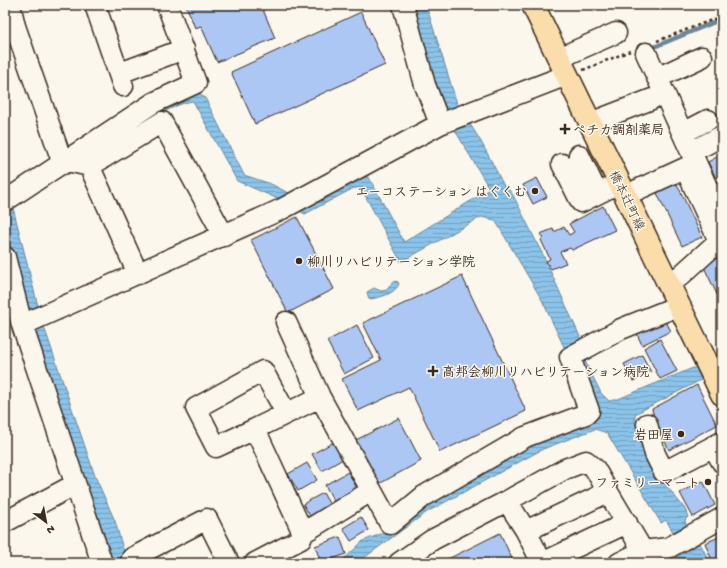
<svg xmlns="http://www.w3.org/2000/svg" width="727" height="568" font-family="'Gochi Hand','Klee One',sans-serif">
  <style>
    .water { fill: url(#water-rules); stroke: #6b8698 }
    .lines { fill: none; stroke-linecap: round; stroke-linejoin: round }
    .stream { stroke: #6b8698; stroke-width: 4.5 }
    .building { fill: #acc7f4; stroke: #3b2a1e }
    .minor-casing { stroke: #3b2a1e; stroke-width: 23 }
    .major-casing { stroke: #3b2a1e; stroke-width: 25 }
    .path { stroke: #3b2a1e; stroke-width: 2.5; stroke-dasharray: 3 3; stroke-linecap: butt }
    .minor { stroke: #fbf7ec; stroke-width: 20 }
    .major { stroke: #fbddab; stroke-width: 22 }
    .poi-dot { fill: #3b2a1e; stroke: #fbf7ec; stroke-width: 1.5 }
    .labels { text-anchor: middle; stroke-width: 3; stroke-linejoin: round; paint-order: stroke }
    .poi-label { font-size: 13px; font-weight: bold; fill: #3b2a1e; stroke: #fbf7ec; text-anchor: start }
    .street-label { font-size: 13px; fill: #3b2a1e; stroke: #fbf7ec }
  </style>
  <defs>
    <pattern id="water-rules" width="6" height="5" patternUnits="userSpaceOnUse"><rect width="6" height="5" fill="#8bc4ea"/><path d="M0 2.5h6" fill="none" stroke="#739fbd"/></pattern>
  </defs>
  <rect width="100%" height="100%" fill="#fbf7ec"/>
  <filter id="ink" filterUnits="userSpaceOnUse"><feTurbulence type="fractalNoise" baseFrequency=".025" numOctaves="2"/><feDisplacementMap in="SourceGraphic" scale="8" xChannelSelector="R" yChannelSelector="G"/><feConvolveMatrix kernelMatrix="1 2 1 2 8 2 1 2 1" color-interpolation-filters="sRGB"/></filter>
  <g filter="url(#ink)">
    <path class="water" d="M410 5H426L459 110C479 133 492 163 506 190H509L513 195 544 257 581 339V353L601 393 609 401 618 399 722 356V369L635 414V423L655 475 666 485 685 509 688 517 685 520 686 526 673 532 666 520 661 523 607 433 595 429 543 449 427 512 357 563H340L363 541 391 530 428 501 540 439 582 422 573 351 564 347 542 300 495 220 481 217 401 262 361 188H354L305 214 285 202 237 181 193 101C170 103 113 144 91 158L92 148 195 90 205 98 244 175 271 184 306 202 365 170 404 242 485 192 489 188 446 115Z
      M12 204 41 318 95 476 115 521 127 563H112L30 317 5 229V208Z
      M395 281 398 282 399 284C395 294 379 298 369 299L367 292 374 288 381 291 387 290 391 284Z
      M700 543 710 563H678L675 558Z"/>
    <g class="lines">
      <path class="stream" d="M649 49 722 19"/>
    </g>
    <path class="building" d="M186 5H261L275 38 217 62 201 26 195 28Z
      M361 12 385 65 255 124 231 72Z
      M722 154V175L716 178 708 162Z
      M537 178 547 197 533 204 523 185Z
      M676 182 702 237 682 246 656 191Z
      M603 206 615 230 572 250 570 248 560 252 566 263 551 269 546 261 550 259 541 240 543 238 540 234 553 229 554 232 564 227 569 235 574 232 569 224Z
      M297 217 334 289 288 313 251 240Z
      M722 256V305L703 265Z
      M462 276 526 411 440 452 409 387 358 411 342 379 381 360 363 323Z
      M664 318 671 331 642 345 636 332Z
      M357 325 374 358 344 374 327 341Z
      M660 339 677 371 660 379 644 348Z
      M642 355 651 372 633 381 624 364Z
      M697 385 717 425 669 450 655 421 652 409Z
      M399 418 421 461 379 484 356 440Z
      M334 442 343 459 322 471 312 454Z
      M307 463 317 480 298 491 288 474Z
      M348 472 358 490 335 503 325 485Z
      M703 481 715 505 693 517 680 493Z
      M323 493 330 505 310 516 303 504Z
      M361 517 369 530 351 541 343 528Z
      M500 533 514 563H440Z
      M722 533V563H713L705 543 719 537 718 535Z
      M340 537 346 554 321 563 315 546Z"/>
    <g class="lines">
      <defs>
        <path id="minor" d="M10 5 15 26 63 164
          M95 5 123 86
          M403 5 425 85 440 124
          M646 53 722 220
          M559 58 616 33
          M120 73 184 49
          M657 78 702 57
          M590 123 652 99
          M683 133 708 120
          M691 152 722 136
          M84 154 138 274
          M579 155 597 193
          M67 161 90 166 162 122 224 236
          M562 164 581 202 619 183
          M637 190 685 168 719 241
          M5 201 153 103 196 83 167 5
          M5 257 22 325 102 563
          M679 277 719 241 722 235
          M286 322 320 397 390 524 424 496 525 437 586 414 589 411 570 357 621 329 668 310
          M22 325 282 209 440 124 567 75
          M647 424 655 454 664 472 722 442
          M255 429 216 447 196 408 263 371 286 413
          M713 446 722 462
          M507 501 526 531 542 563
          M5 522 74 485
          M526 531 608 492 643 551 668 548 722 518
          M303 533 255 429 320 397
          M134 563 132 558 207 519 229 563
          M255 563 301 539 303 533 371 491
          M399 563 432 540 507 501 565 469 586 461 595 469 608 492
          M542 563 627 523
          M619 563 643 551 648 563"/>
        <path id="major" d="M533 5 722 394"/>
      </defs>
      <use href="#minor" class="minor-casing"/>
      <use href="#major" class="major-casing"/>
      <path class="path" d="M657 41 722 16
        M583 70 630 51"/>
      <use href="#minor" class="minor"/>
      <use href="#major" class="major"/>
    </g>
  </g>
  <g class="poi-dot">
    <path d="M563 123h4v4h4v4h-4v4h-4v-4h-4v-4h4z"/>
    <circle cx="535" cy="191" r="4"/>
    <circle cx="299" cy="261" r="4"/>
    <path d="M431 365h4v4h4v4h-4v4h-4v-4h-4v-4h4z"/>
    <circle cx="681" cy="434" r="4"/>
    <circle cx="708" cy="482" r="4"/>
  </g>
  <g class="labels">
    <g class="poi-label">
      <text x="573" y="134">ペチカ調剤薬局</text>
      <text x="527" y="196" text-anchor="end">エーコステーション はぐくむ</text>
      <text x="307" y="266">柳川リハビリテーション学院</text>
      <text x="442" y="376">高邦会柳川リハビリテーション病院</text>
      <text x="673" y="439" text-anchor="end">岩田屋</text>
      <text x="700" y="487" text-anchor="end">ファミリーマート</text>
    </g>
    <g class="street-label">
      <text transform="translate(628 200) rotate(64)" y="5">橋本辻町線</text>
    </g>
  </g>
  <rect width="727" height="568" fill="none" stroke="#fbf7ec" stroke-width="20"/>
  <rect x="10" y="10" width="707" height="548" fill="none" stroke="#3b2a1e" stroke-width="1.5" filter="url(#ink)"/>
  <g transform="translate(46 522) rotate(148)" stroke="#fbf7ec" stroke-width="3" paint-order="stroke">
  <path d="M0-3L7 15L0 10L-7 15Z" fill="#3b2a1e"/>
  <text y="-6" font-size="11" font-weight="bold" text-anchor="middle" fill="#3b2a1e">N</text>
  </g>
</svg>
